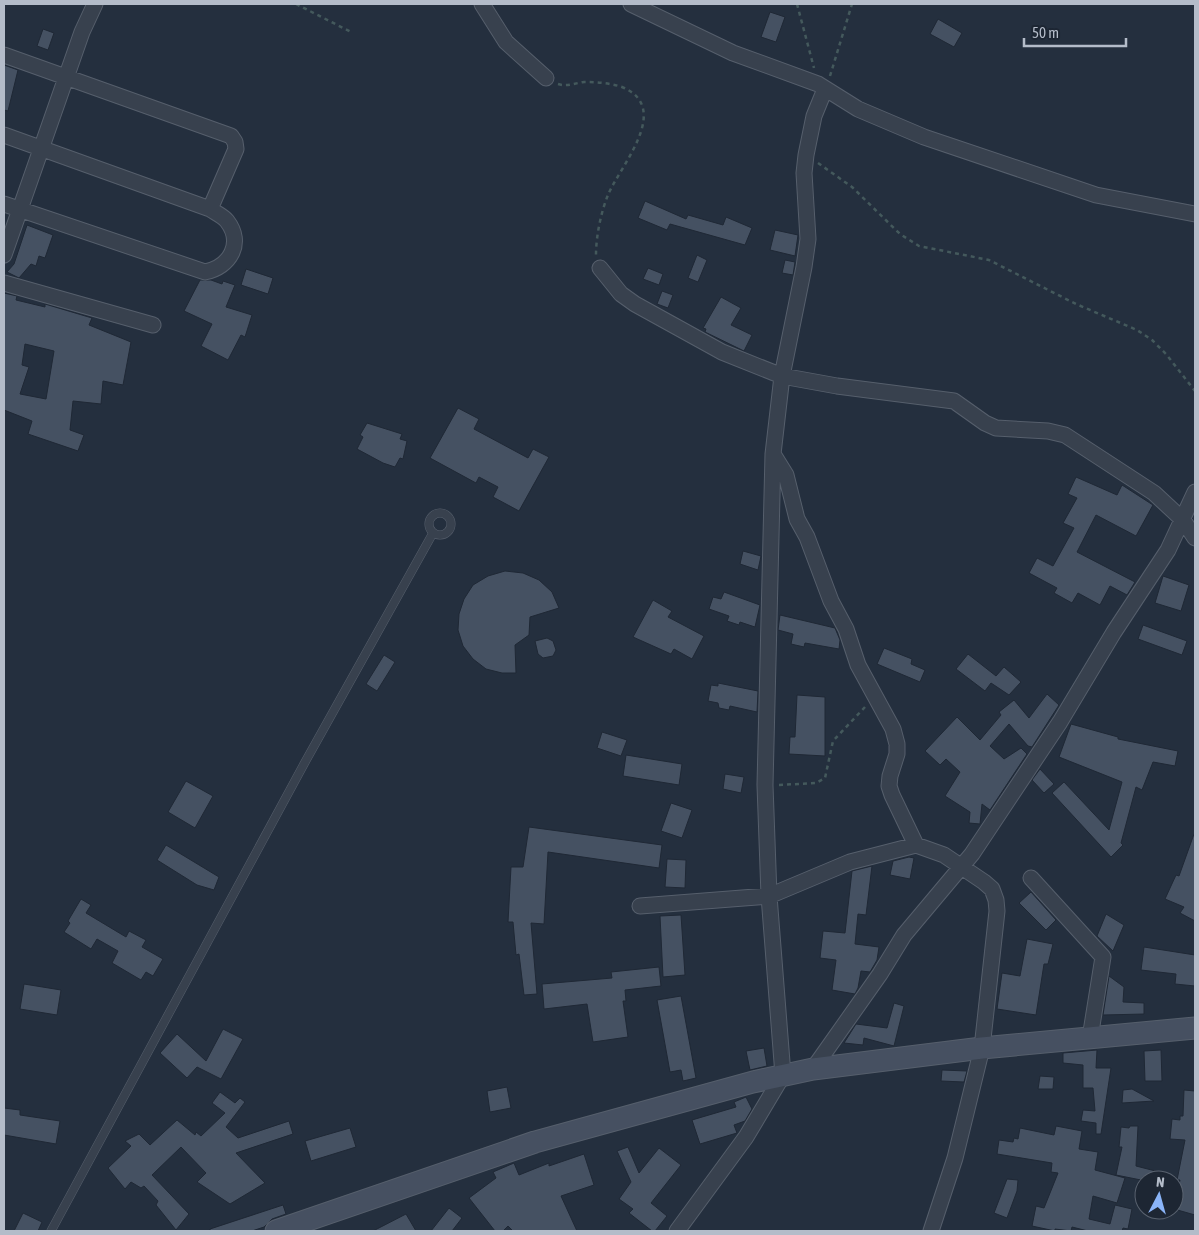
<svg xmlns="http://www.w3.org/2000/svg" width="1199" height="1235" font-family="'Asap Condensed',sans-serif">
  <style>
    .building { fill: #455162; stroke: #1f2835; fill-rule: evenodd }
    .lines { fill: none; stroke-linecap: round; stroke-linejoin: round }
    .lane-casing { stroke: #565f6c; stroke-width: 9 }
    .street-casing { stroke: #565f6c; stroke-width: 17 }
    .secondary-casing { stroke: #565f6c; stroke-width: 23 }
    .path { stroke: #44595c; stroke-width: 2.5; stroke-dasharray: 4 4; stroke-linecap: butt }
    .lane { stroke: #38414e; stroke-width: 8 }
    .street { stroke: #38414e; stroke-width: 15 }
    .secondary { stroke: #465061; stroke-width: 21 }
  </style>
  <rect width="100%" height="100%" fill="#242f3e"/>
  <path class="building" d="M770 12 785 17 776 42 761 37Z
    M938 19 962 33 954 47 930 34Z
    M43 29 54 33 48 50 37 46Z
    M4 65 18 70 8 111 4 110Z
    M645 201 686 219 688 215 723 225 726 217 752 228 745 245 670 224 667 230 638 218Z
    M27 225 53 235 45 258 39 256 36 266 31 264 19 278 7 272 14 264Z
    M775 230 798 235 795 256 770 250Z
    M697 255 707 260 698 282 688 278Z
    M785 260 795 262 793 275 782 273Z
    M648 268 663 274 659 285 643 279Z
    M246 269 273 278 268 294 241 285Z
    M200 280H211L222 284 223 281 235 285 226 307 252 315 245 337 241 335 228 360 201 346 212 324 184 311Z
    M662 291 673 295 668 308 657 304Z
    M4 293 17 296 16 300 45 307V304L92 318 89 325 131 342 123 385 103 381 101 404 73 401 70 430 84 435 78 451 28 434 32 421 4 410ZM25 344 54 351 46 399 20 394 29 367 22 365Z
    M721 297 741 308 731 325 752 335 744 351 705 332 706 329 703 328Z
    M458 408 479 419 474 429 528 458 533 449 549 457 519 511 493 497 498 487 479 477 476 483 430 458Z
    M367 423 402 434 400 439 407 441 403 459 400 458 395 467 383 463 357 449 363 437 360 435Z
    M1076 477 1117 495 1122 485 1153 505 1136 536 1096 515 1077 552 1135 582 1127 595 1110 586 1100 605 1078 593 1072 603 1054 593 1057 588 1029 573 1037 558 1053 566 1074 528 1063 523 1077 498 1068 494Z
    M743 551 761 556 758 570 740 564Z
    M505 571 523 573 539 580 552 592 559 608 530 617 529 635 515 645 516 673H502L486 669 473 659 463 646 458 630 459 614 464 599 473 585 488 576Z
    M1163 576 1189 585 1181 611 1155 603Z
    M724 592 760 605 755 627 740 622 739 625 727 621 729 616 709 609 713 597 721 599Z
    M653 600 672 611 668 617 704 636 692 659 674 649 671 654 633 637Z
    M780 615 835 628 840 640 839 649 805 643 804 647 791 644 793 634 778 630Z
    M1143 625 1187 641 1182 655 1138 639Z
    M547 638 553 641 556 650 553 656 543 658 538 654 535 641Z
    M884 648 912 659 911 664 925 670 920 682 877 664Z
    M968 654 996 676 1004 667 1021 682 1009 695 991 683 985 691 956 669Z
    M384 655 395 662 377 691 366 684Z
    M718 683 758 691 757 712 730 706 729 710 719 708 718 703 708 701 711 685 718 686Z
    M1047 694 1059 705 1032 747 1028 746 1009 724 990 746 1004 759 1021 748 1027 754 990 810 982 804 980 824 969 823 970 812 945 796 960 772 946 759 940 765 925 751 957 717 980 740 1001 715 999 712 1014 700 1029 718Z
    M797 695 825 697V756L789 754 790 737H795Z
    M1071 724 1118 737V739L1178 751 1175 766 1153 762 1142 790 1136 787 1121 843 1123 845 1111 857 1052 793 1064 782 1109 830 1122 782 1059 757Z
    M602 732 627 740 621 756 597 748Z
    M626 755 682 764 679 785 623 776Z
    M1040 769 1054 784 1044 793 1032 780Z
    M725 774 744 777 741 793 723 789Z
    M186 781 213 796 195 828 168 812Z
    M671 803 692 810 682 838 661 831Z
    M529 827 662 845 659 868 548 852 544 924 531 923 537 994 524 995 519 954 516 955 513 922H508L511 867H523Z
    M1194 834H1195V921L1180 913 1184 907 1165 899 1176 875 1179 876Z
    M166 845 219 877 214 890 197 885 157 860Z
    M909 857 914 858 910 879 890 875 893 861Z
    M667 859 686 860 685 888 665 887Z
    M872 866 866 915 858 914 855 944 879 947 877 960 870 972 861 971 858 988 855 994 832 990 836 960 820 958 823 931 845 933 852 871Z
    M1031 892 1056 920 1046 930 1019 903Z
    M81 899 91 905 86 913 126 937 129 931 146 940 142 947 163 959 153 976 146 972 141 980 112 963 118 951 97 939 91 949 64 932 70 923 68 921Z
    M1106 914 1124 925 1113 951 1097 936Z
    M681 915 685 975 663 977 660 916Z
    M1027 939 1053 944 1048 964H1044L1036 1015 997 1009 1002 973 1020 976Z
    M1144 947 1195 955V986L1175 984 1176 974 1141 970Z
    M659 967 661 986 625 990 626 1001H623L628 1037 593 1042 587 1004 544 1009 542 984 612 978 611 972Z
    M1109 976 1124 987 1123 1002 1144 1003V1014L1103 1015Z
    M24 984 61 990 57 1015 20 1009Z
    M681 996 696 1078 683 1081 681 1070 670 1072 657 1000Z
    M894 1003 904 1006 894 1046 864 1038 863 1045 844 1043 856 1024 887 1028Z
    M223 1029 243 1039 221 1079 197 1067 187 1078 160 1053 177 1034 206 1061Z
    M764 1048 767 1066 750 1070 746 1051Z
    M1097 1050 1096 1068H1111L1101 1134H1096V1123L1081 1121 1083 1110 1095 1111 1093 1088H1083V1065L1063 1063V1053Z
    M1161 1050 1162 1081H1145L1144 1051Z
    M942 1070 967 1071 964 1082 941 1081Z
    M1040 1076 1054 1077 1053 1089H1038Z
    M507 1087 511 1108 490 1112 487 1091Z
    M1132 1089 1154 1101 1122 1103 1123 1090Z
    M1184 1090 1195 1091V1215L1174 1209 1180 1180H1177L1185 1140 1170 1139 1172 1119 1180 1120V1116H1183Z
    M220 1092 235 1103 240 1098 245 1102 226 1127 238 1138 289 1121 293 1134 236 1153 265 1183 230 1204 197 1182 206 1173 181 1147 152 1175 189 1214 176 1230 156 1205 158 1201 144 1186 141 1188 131 1182 125 1189 108 1168 131 1146 125 1141 139 1134 150 1145 177 1120 195 1135 196 1132 201 1136 225 1113 212 1103Z
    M746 1097 752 1109 745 1121 734 1125 737 1133 700 1144 692 1120 736 1107 734 1102Z
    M4 1108 20 1110V1115L60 1121 56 1144 4 1135Z
    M1056 1126 1082 1131 1079 1149 1098 1152 1095 1170 1125 1178 1117 1203 1093 1196 1089 1219 1110 1224 1115 1205 1132 1209 1128 1229 1123 1228 1122 1231H1088L1072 1227 1071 1231 1055 1229V1231L1032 1226 1036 1206 1044 1208 1058 1173 1051 1172 1052 1163 997 1154 999 1140 1013 1142 1014 1138 1018 1139 1020 1128 1054 1135Z
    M1130 1126H1138L1136 1166 1175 1176V1180H1141L1116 1175 1122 1147H1119L1121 1127 1129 1128Z
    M350 1128 356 1147 311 1161 305 1141Z
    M628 1147 639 1173 659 1148 681 1165 651 1203 667 1216 655 1231H652L629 1213 633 1209 619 1199 631 1182 617 1151Z
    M584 1154 594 1185 561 1196 577 1231H513L508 1226 503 1231H495L469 1198 496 1178 493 1172 514 1163 519 1175 549 1163V1166Z
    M1007 1179 1018 1180 1017 1191 1007 1218 994 1213Z
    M283 1205 286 1214 272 1219 264 1227 252 1231H210V1229Z
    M449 1208 462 1218 452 1231H431Z
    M23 1213 42 1222 38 1231H14Z
    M406 1214 416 1231H373Z"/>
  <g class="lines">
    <defs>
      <path id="lane" d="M429 524a11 11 0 1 1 22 0a11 11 0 1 1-22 0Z
        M51 1231 304 764 433 533"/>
      <path id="street" d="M482 4 506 42 546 78
        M631 4 733 53 818 84 858 109 924 137 1096 195 1195 214
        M4 55 231 136 235 142 236 149 210 209
        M4 135 210 209C216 213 223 216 227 221 244 243 230 267 205 272L4 204
        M4 255 82 32 95 4
        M600 268 621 294 635 304 722 352 782 376 837 386 954 401 985 423 996 428 1048 431 1065 435 1154 493 1183 520 1195 538
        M4 283 153 325
        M773 454 786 475 797 519 807 537 831 601 846 629 858 665 893 729 897 744V754L890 776 889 786 892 795 916 845
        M1031 878 1103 957 1090 1038
        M640 906 769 896 850 862 916 845 944 855 984 882 992 889 996 900 997 911 982 1048 955 1158 931 1231
        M813 1069 880 974 904 935 972 854 1060 722 1114 632 1168 550 1195 492
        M677 1231 746 1137 783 1075 769 896 765 785 773 454 782 376 804 267 808 239 804 173 806 155 814 116 825 89"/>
      <path id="secondary" d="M276 1231 535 1142 753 1082 813 1069 982 1048 1195 1028"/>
    </defs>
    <use href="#lane" class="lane-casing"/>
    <use href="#street" class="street-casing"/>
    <use href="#secondary" class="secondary-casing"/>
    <path class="path" d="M296 4 353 33
      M797 4 814 68
      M830 76 852 4
      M558 84C567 87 575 83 584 82 597 82 610 83 622 87 673 108 620 166 608 195 601 212 596 236 596 255
      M818 163 852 187 900 234 919 246 989 260 1076 304 1137 330 1152 340 1166 354 1195 391
      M779 785 816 783 825 778 833 741 865 707"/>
    <use href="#lane" class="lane"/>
    <use href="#street" class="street"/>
    <use href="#secondary" class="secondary"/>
  </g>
  <rect width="1199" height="1235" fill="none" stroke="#b4bcc9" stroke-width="10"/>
  <g transform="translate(1159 1195) rotate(6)"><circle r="24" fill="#1d2633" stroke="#59626f"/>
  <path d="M0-4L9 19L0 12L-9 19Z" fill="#8ab4f8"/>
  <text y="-8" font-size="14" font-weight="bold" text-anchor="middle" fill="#b4bcc9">N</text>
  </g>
  <path d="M1024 38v8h102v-8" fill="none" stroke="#b4bcc9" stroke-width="2.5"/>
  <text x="1032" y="38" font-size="15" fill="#b4bcc9" stroke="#1d2633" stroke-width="4" paint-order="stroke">50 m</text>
</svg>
